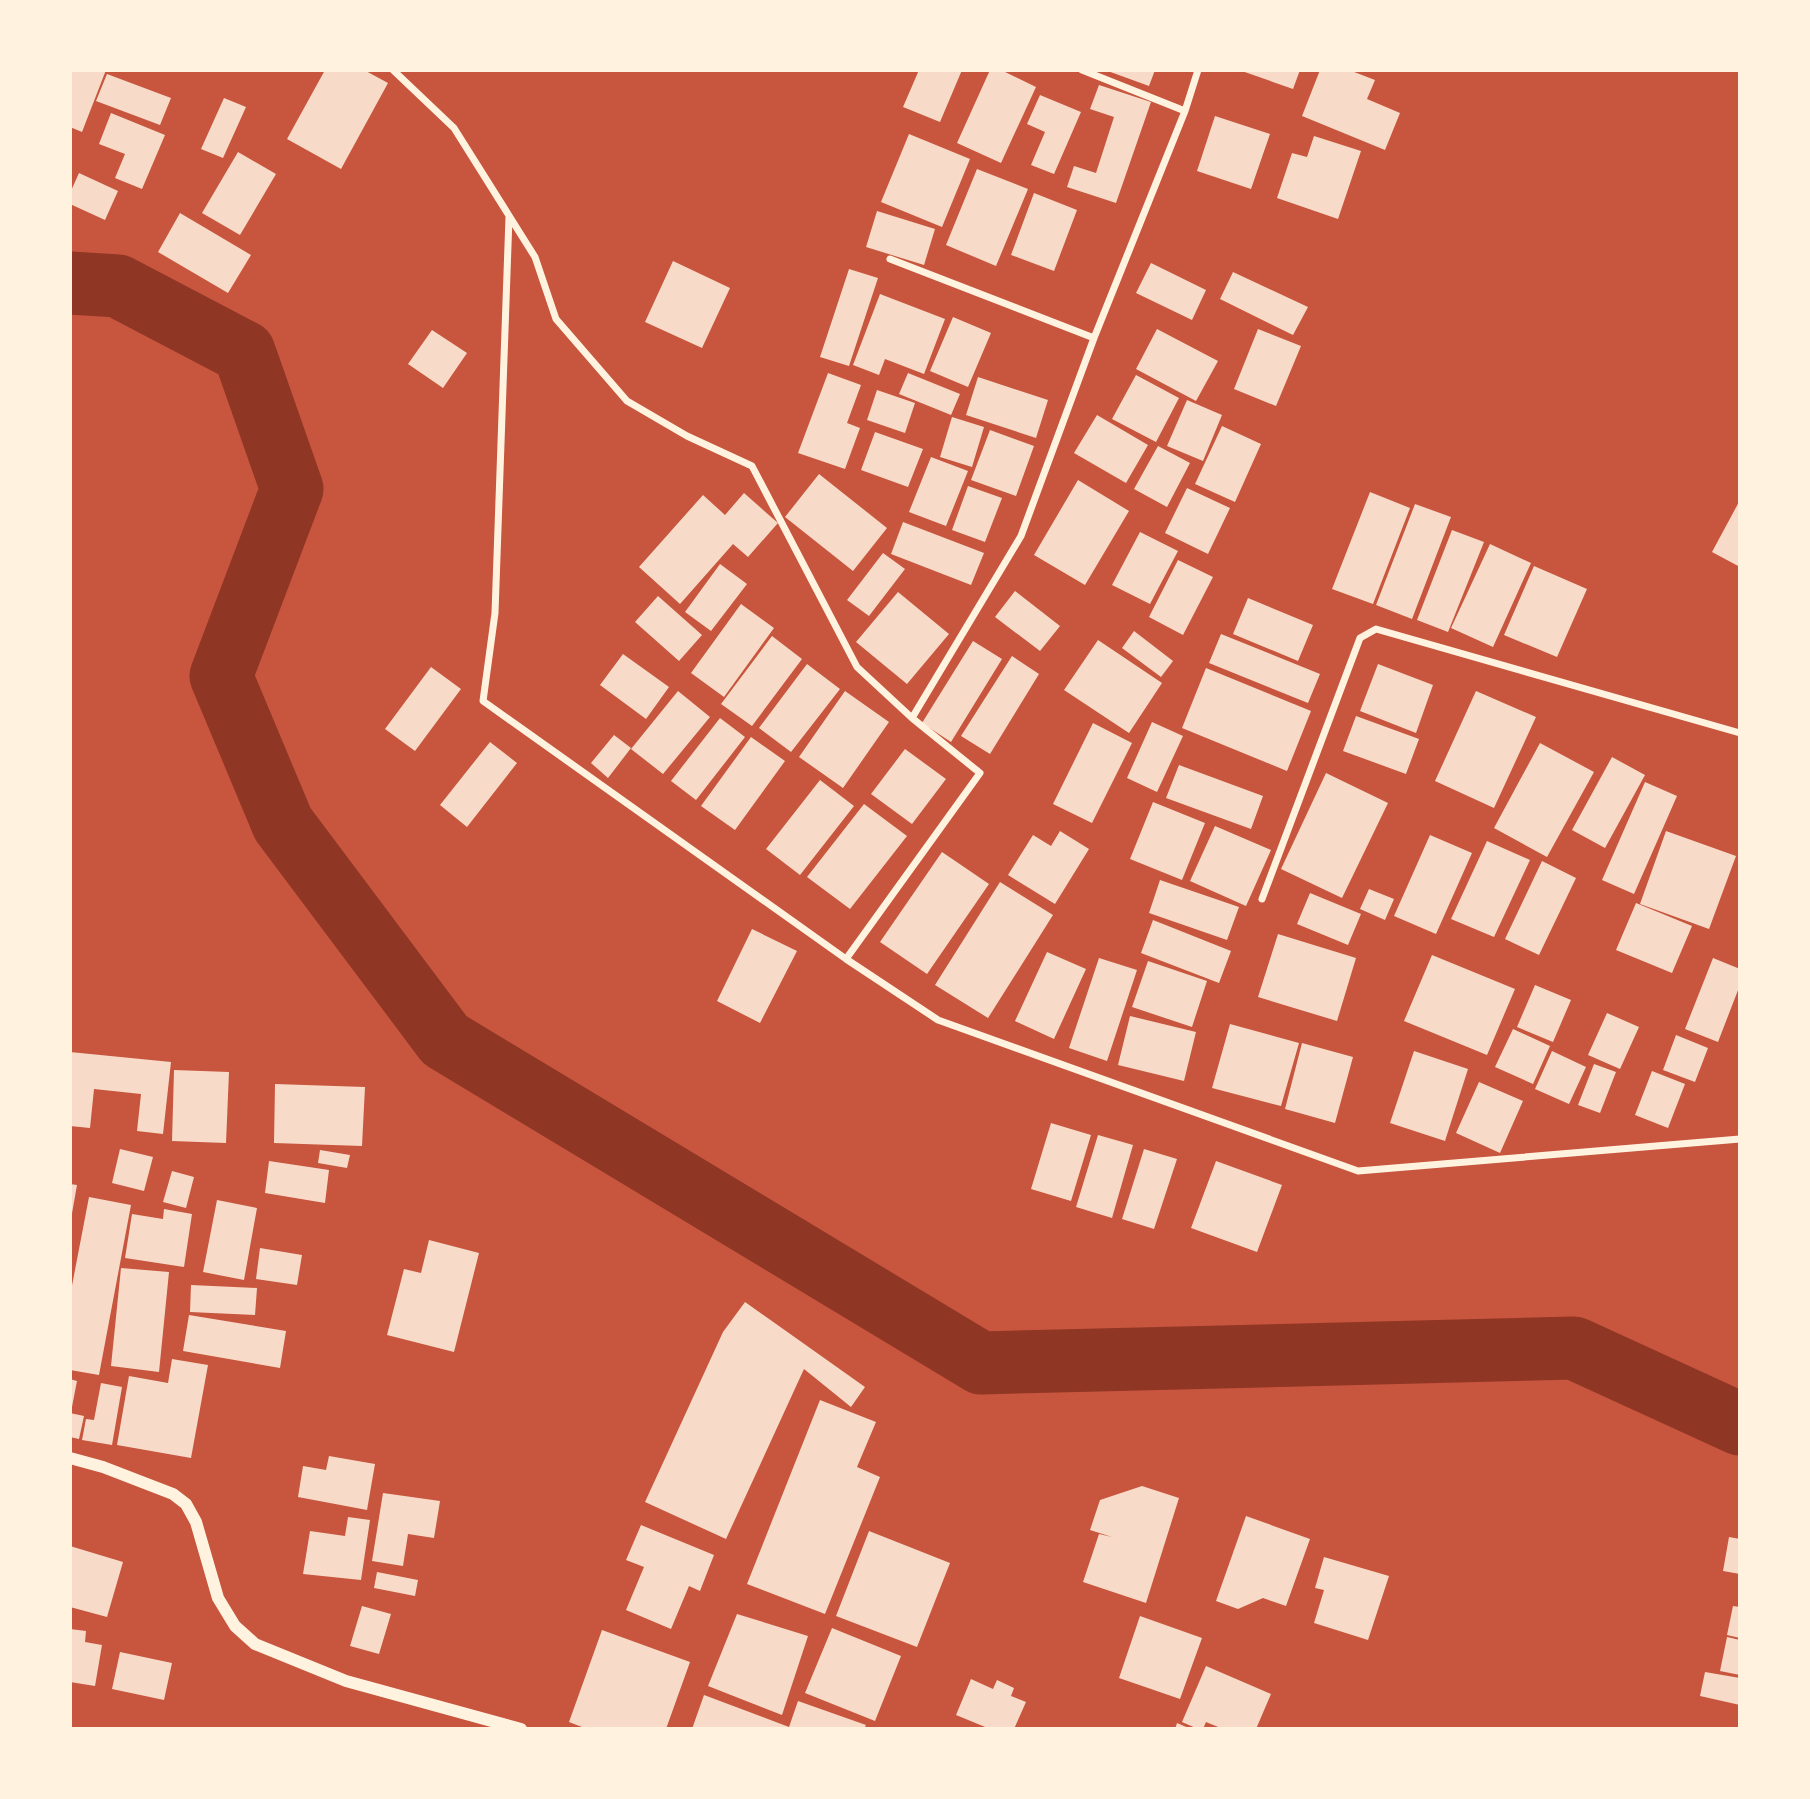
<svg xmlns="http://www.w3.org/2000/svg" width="1810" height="1799" font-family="Karla,sans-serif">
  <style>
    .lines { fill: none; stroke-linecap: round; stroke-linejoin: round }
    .river { stroke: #8f3625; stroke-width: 63 }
    .building { fill: #f7dbc8 }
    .minor { stroke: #fff3e0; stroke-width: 7 }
    .tertiary { stroke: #fff3e0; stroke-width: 12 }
  </style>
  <rect width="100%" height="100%" fill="#c8553d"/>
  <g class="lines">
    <path class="river" d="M70 283 118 286 244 352 292 489 221 676 283 824 445 1040 981 1363 1574 1348 1740 1424"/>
  </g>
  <path class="building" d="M72 70H106L82 132 70 127Z
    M325 70H364L388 83 341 169 287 139Z
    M919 70H962L940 122 903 107Z
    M990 70H1001L1036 87 1001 163 957 143Z
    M1105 70H1155L1149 86Z
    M1239 70H1300L1293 89Z
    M1320 70H1349L1375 80 1367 99 1400 113 1385 150 1302 116Z
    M107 74 171 98 160 125 96 101Z
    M1099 85 1151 102 1116 203 1067 187 1074 166 1096 173 1114 117 1090 109Z
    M1040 95 1081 112 1054 174 1031 165 1045 132 1027 124Z
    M224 98 246 107 223 158 201 149Z
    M111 113 165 135 142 189 115 178 125 154 99 144Z
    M1215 116 1270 134 1251 189 1197 171Z
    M909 134 970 159 942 227 881 202Z
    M1314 136 1361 151 1338 219 1277 198 1292 153 1307 157Z
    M238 152 276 174 240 235 202 213Z
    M977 169 1028 189 996 266 946 245Z
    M79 173 118 191 105 220 70 204V193Z
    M1034 193 1077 210 1054 271 1011 255Z
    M877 211 935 229 924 265 866 247Z
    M180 213 251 255 228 293 158 252Z
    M673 261 730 288 702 348 645 322Z
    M1151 263 1206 290 1192 320 1136 293Z
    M849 269 878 278 849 366 820 357Z
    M1233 272 1308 307 1293 335 1220 299Z
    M880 294 945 319 924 374 885 359 879 375 853 365Z
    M953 317 991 333 968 387 930 371Z
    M1157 329 1218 361 1196 401 1136 369Z
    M1258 329 1301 346 1276 406 1234 389Z
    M432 330 467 353 443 388 408 364Z
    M828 373 861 385 847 423 860 428 845 469 798 453Z
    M908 373 960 394 951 415 899 394Z
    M1136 375 1179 398 1156 442 1112 419Z
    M978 377 1048 400 1036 438 966 415Z
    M877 390 915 403 905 433 867 420Z
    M1187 400 1222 415 1203 461 1167 446Z
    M1097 415 1148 445 1126 483 1074 453Z
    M952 417 984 427 972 467 940 457Z
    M1222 426 1261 444 1235 502 1195 484Z
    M990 430 1034 446 1016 496 971 480Z
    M875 432 923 449 908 487 861 470Z
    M1158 446 1190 463 1167 507 1134 489Z
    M931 457 968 471 946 526 909 512Z
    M819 474 887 528 853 571 785 517Z
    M1078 480 1129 511 1085 585 1034 555Z
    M968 486 1002 498 985 542 952 530Z
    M1187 488 1230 508 1208 554 1165 533Z
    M1370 492 1410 508 1373 604 1332 589Z
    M744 493 778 523 748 557 733 544 680 604 639 567 703 495 725 515Z
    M1740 500V567L1712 552Z
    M1415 504 1451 517 1412 619 1376 605Z
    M903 522 984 553 971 585 891 554Z
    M1452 530 1484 542 1448 632 1417 620Z
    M1140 532 1178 551 1150 604 1112 585Z
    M1490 544 1531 563 1493 647 1451 628Z
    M883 553 905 569 869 616 847 600Z
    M1178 560 1213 577 1183 635 1149 617Z
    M720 564 747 584 711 631 685 612Z
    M1534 566 1587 589 1557 657 1504 635Z
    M1015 591 1060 626 1040 651 995 617Z
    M898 592 949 634 907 684 856 642Z
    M658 596 702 635 679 661 635 622Z
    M1248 598 1313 625 1298 661 1233 634Z
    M741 604 774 628 724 697 691 673Z
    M1134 631 1173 661 1161 677 1122 648Z
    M1221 634 1320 674 1308 703 1209 663Z
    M772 636 802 659 752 726 721 704Z
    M1098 640 1162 683 1129 733 1064 690Z
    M973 641 1002 659 951 742 922 723Z
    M623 654 669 687 646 719 600 685Z
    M1012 656 1039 674 990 754 961 736Z
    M807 664 840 689 791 752 759 728Z
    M1378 664 1433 685 1416 733 1360 711Z
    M431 667 461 689 415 751 385 729Z
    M1206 668 1311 711 1287 771 1182 728Z
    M678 691 710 717 663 774 631 749Z
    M845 691 889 722 843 788 799 757Z
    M1476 691 1536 717 1494 808 1435 781Z
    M1356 716 1419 739 1406 774 1343 751Z
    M720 718 745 737 696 800 671 781Z
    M1152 722 1183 736 1157 792 1127 778Z
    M1093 723 1132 743 1092 823 1053 804Z
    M614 735 631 748 608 778 591 763Z
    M751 737 785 761 735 830 701 806Z
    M490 742 517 763 467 827 440 805Z
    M1540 743 1594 772 1547 857 1494 828Z
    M905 749 946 779 912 824 871 794Z
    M1612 757 1645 775 1605 848 1572 830Z
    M1179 765 1263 796 1251 829 1166 798Z
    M1326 773 1388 803 1342 898 1281 869Z
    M820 780 854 806 800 875 766 849Z
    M1645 782 1677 796 1634 894 1602 880Z
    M1153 802 1205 823 1182 880 1130 859Z
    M864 804 907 836 850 909 807 877Z
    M1215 826 1271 850 1246 906 1190 881Z
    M1060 831 1089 849 1055 904 1008 875 1033 835 1051 846Z
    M1666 831 1736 856 1709 929 1640 904Z
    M1430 835 1472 853 1436 934 1394 916Z
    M1487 841 1530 860 1494 937 1451 919Z
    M942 852 989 884 927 974 880 942Z
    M1542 861 1576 878 1539 955 1505 939Z
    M1160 880 1239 907 1227 940 1149 913Z
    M1000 882 1053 915 988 1018 935 985Z
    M1369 889 1394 899 1385 920 1360 909Z
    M1310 893 1361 914 1348 945 1297 924Z
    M1636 903 1692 926 1672 973 1616 950Z
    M1153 920 1231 951 1219 983 1141 953Z
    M752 929 797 951 760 1023 717 1001Z
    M1278 934 1356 958 1337 1021 1258 997Z
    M1047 952 1086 969 1054 1039 1015 1021Z
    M1432 955 1515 989 1487 1055 1404 1021Z
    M1099 958 1137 970 1107 1061 1069 1048Z
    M1713 958 1740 969V985L1718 1042 1685 1029Z
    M1148 961 1207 981 1192 1027 1132 1007Z
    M1535 985 1571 1000 1553 1042 1517 1027Z
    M1607 1013 1639 1027 1620 1069 1588 1055Z
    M1130 1016 1196 1032 1184 1081 1118 1065Z
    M1230 1024 1299 1043 1281 1106 1212 1088Z
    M1513 1029 1550 1046 1533 1084 1495 1067Z
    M1676 1035 1708 1048 1695 1082 1663 1070Z
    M1302 1043 1353 1057 1335 1123 1285 1109Z
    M1414 1051 1468 1069 1445 1141 1390 1123Z
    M1552 1051 1586 1067 1569 1104 1535 1089Z
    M70 1052 171 1062 163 1134 137 1131 141 1094 94 1089 90 1128 70 1126Z
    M1594 1064 1616 1072 1600 1113 1578 1105Z
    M174 1070 229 1072 226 1143 172 1141Z
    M1652 1071 1685 1084 1668 1128 1635 1115Z
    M1479 1082 1523 1101 1500 1153 1456 1133Z
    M275 1084 365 1087 362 1146 274 1143Z
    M1051 1123 1091 1135 1071 1201 1031 1189Z
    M1098 1135 1133 1145 1112 1218 1076 1207Z
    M120 1149 153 1157 144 1191 112 1183Z
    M1144 1149 1177 1159 1154 1229 1122 1219Z
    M320 1150 350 1155 347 1168 318 1163Z
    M269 1161 329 1170 325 1203 265 1193Z
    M1216 1161 1282 1185 1257 1252 1191 1228Z
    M172 1171 194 1177 186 1208 163 1202Z
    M70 1184 77 1185 71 1219H70Z
    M89 1197 131 1205 99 1375 70 1370V1296Z
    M217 1200 257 1208 244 1280 203 1272Z
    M164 1209 192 1214 184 1267 125 1258 132 1214 163 1219Z
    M429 1240 479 1253 454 1352 387 1335 404 1269 421 1273Z
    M260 1248 302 1255 297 1285 256 1279Z
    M121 1268 169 1272 159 1372 111 1366Z
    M191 1285 257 1288 255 1315 190 1312Z
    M745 1302 865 1387 851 1407 804 1369 726 1539 645 1502 723 1332Z
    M189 1315 286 1331 280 1368 183 1351Z
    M172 1359 208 1365 191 1458 117 1445 129 1376 168 1383Z
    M70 1379 77 1381 71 1412 70 1411Z
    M101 1383 122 1387 112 1445 82 1440 86 1419 94 1420Z
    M820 1400 876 1422 857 1467 880 1477 825 1614 747 1584Z
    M70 1413 84 1416 79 1439 70 1437Z
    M329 1456 375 1464 367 1510 298 1497 303 1466 326 1470Z
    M1142 1486 1179 1498 1146 1603 1083 1582 1099 1534 1112 1537 1090 1530 1100 1500Z
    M383 1493 440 1501 434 1538 408 1534 403 1566 372 1561Z
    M1246 1516 1310 1539 1286 1606 1263 1598 1238 1609 1216 1601Z
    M348 1517 370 1520 361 1580 303 1574 310 1531 345 1536Z
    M641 1525 714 1555 700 1591 689 1586 671 1629 626 1610 644 1567 626 1560Z
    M869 1531 950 1563 917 1647 836 1616Z
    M1729 1537 1740 1539V1574L1723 1571Z
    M70 1546 123 1562 107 1617 70 1607Z
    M1324 1557 1389 1576 1368 1640 1314 1623 1324 1590 1315 1588Z
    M377 1572 418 1580 415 1596 374 1588Z
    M362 1606 391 1614 379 1654 350 1646Z
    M1733 1606 1740 1607V1638L1727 1635Z
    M737 1614 808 1636 782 1715 708 1686Z
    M1140 1616 1202 1638 1180 1699 1119 1678Z
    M832 1628 901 1656 875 1721 805 1693Z
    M70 1629 86 1631 85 1642 102 1645 95 1686 70 1682Z
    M602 1630 690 1662 666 1729H587L569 1722Z
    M1727 1637 1740 1640V1675L1720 1671Z
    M120 1652 172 1663 164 1700 112 1689Z
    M1206 1666 1271 1694 1256 1729H1223L1206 1722 1203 1729H1198L1182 1722Z
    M1705 1672 1740 1678V1705L1700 1696Z
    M971 1679 993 1689 997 1680 1014 1688 1011 1696 1026 1702 1014 1729H990L956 1715Z
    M704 1695 789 1727 798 1701 866 1725 864 1729H692Z
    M1177 1723 1191 1729H1175Z"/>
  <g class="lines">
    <path class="minor" d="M393 70 454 128 535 257 556 319 627 401 687 436 752 466 857 667 912 718
      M1082 70 1185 111
      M509 217 495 613 483 701 846 959 938 1020 1358 1171 1740 1139
      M890 259 1094 338
      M1262 899 1360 638 1376 629 1740 733
      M846 959 980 773 912 718 1021 536 1094 338 1185 111 1198 70"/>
    <path class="tertiary" d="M70 1458 103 1467 173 1494 186 1504 196 1522 218 1598 235 1626 255 1644 346 1681 521 1729"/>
  </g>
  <rect width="1810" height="1799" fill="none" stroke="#fff3e0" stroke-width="144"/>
</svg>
